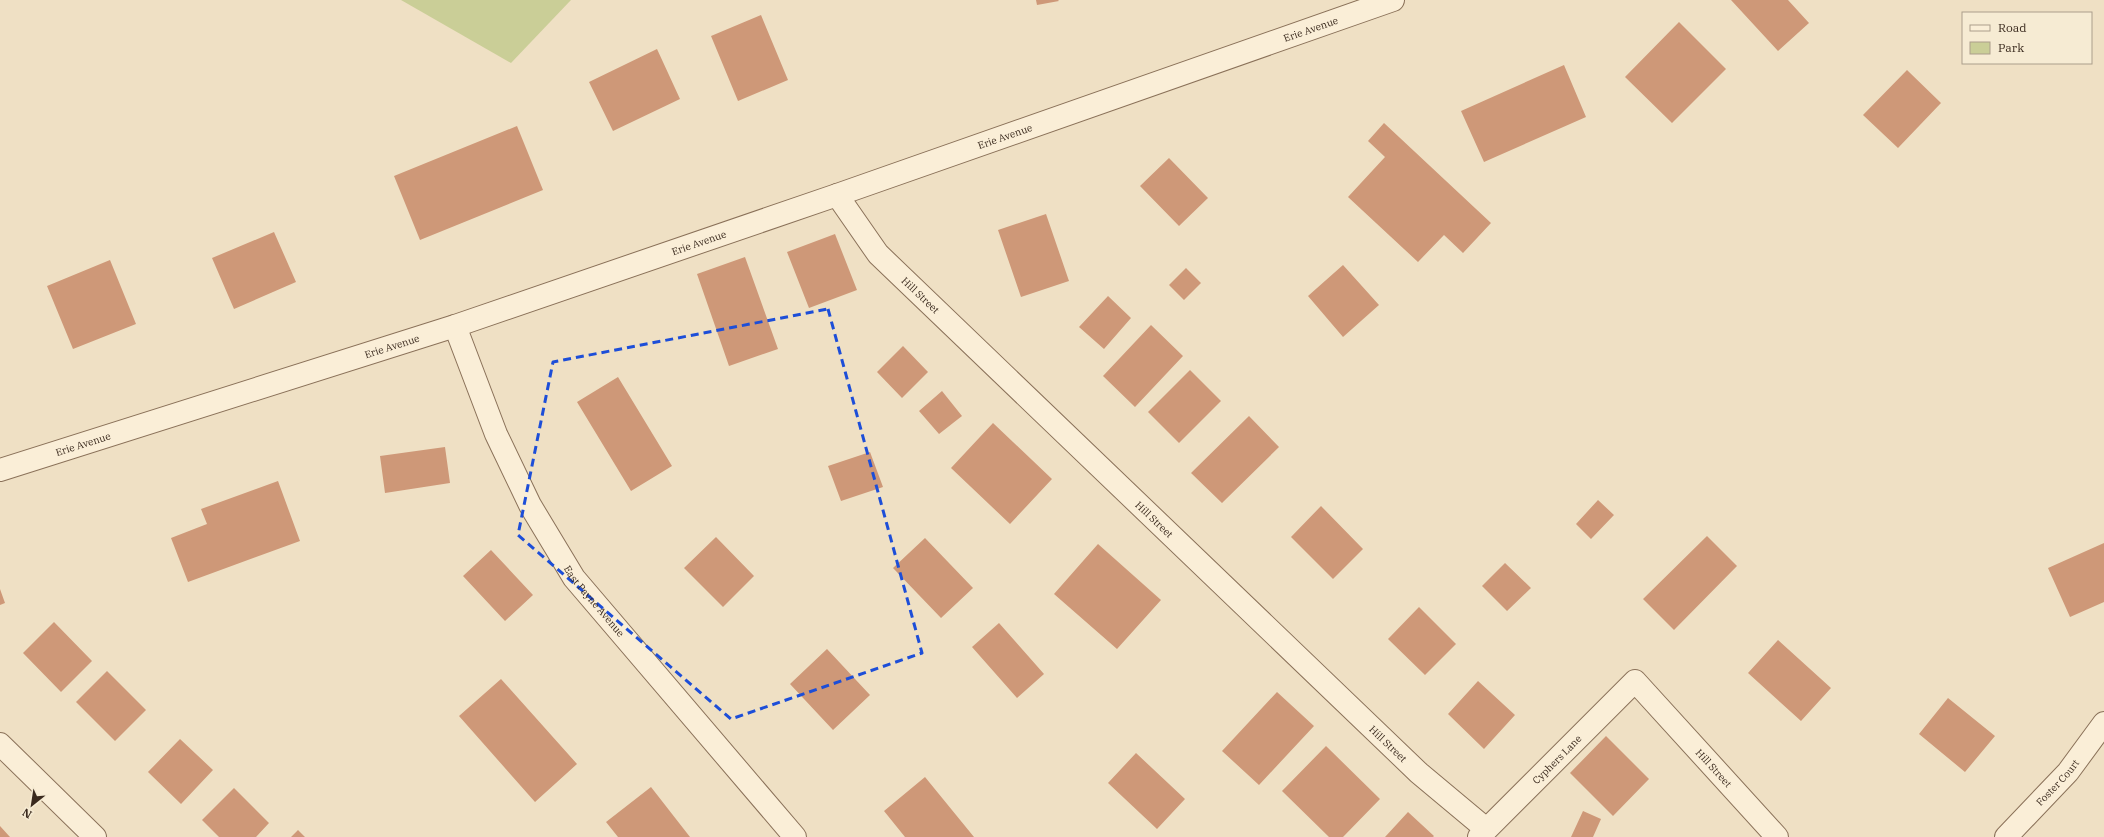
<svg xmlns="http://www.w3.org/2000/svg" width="2104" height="837" font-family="'IBM Plex Serif',serif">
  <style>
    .green { fill: #cace97 }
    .building { fill: #ce9878 }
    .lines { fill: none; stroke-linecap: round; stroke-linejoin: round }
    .minor-casing { stroke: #8a7159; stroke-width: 24 }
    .minor { stroke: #faeed7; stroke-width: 22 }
    .marked { fill: none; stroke: #1d4ed8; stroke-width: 3; stroke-dasharray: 8 5; stroke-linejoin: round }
    .labels { text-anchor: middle; stroke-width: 3.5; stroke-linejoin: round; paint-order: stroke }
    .street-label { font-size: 10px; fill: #3a2a1e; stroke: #f6ebd3 }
  </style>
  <rect width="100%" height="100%" fill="#efe0c4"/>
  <path class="green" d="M401 0H571L511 63Z"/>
  <path class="building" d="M1036 0H1058L1059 1 1037 5Z
    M1731 0H1788L1809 23 1778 51Z
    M761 15 788 80 738 101 711 36Z
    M1679 22 1726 69 1672 123 1625 77Z
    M657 49 680 99 613 131 589 82Z
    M1564 65 1586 117 1484 162 1461 111Z
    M1907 70 1941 103 1898 148 1863 115Z
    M1384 123 1491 223 1463 253 1444 235 1418 262 1348 197 1385 157 1368 141Z
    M517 126 543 190 420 240 394 176Z
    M1169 158 1208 198 1179 226 1140 186Z
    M1046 214 1069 281 1021 297 998 230Z
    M274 232 296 282 234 309 212 258Z
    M835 234 857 290 809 308 787 252Z
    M745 257 778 349 729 366 697 274Z
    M110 260 136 324 73 349 47 286Z
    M1343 265 1379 305 1343 337 1308 296Z
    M1186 268 1201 283 1184 300 1169 285Z
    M1108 296 1131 318 1104 349 1079 327Z
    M1151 325 1183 356 1135 407 1103 376Z
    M903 346 928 372 902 398 877 372Z
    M1190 370 1221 401 1179 443 1148 412Z
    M618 377 672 466 631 491 577 402Z
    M942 391 962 416 939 434 919 411Z
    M1249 416 1279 447 1222 503 1191 473Z
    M993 423 1052 479 1010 524 951 468Z
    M445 447 450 483 385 493 380 456Z
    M870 452 883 487 841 501 828 466Z
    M278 481 300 541 188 582 171 538 207 524 201 509Z
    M1598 500 1614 515 1591 539 1576 524Z
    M1321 506 1363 549 1333 579 1291 537Z
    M1707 536 1737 566 1674 630 1643 599Z
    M716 537 754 576 723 607 684 568Z
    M925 538 973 588 941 618 893 568Z
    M2104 543V602L2070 617 2048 568Z
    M1098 544 1161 600 1117 649 1054 594Z
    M491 550 533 595 505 621 463 576Z
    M1505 563 1531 588 1507 611 1482 586Z
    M0 589 5 603 0 605Z
    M1419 607 1456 644 1425 675 1388 639Z
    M54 622 92 661 61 692 23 653Z
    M999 623 1044 674 1017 698 972 647Z
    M1778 640 1831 688 1801 721 1748 673Z
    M827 649 870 695 833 730 790 684Z
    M107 671 146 710 115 741 76 702Z
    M501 679 577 764 535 802 459 716Z
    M1478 681 1515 715 1484 749 1448 714Z
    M1277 692 1314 726 1259 785 1222 751Z
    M1948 698 1995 736 1965 772 1919 734Z
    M1606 736 1649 779 1613 816 1570 773Z
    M180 739 213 770 181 804 148 772Z
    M1326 746 1380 799 1343 837H1329L1282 791Z
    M1136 753 1185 799 1157 829 1108 783Z
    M925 777 974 837H905L884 811Z
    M651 787 690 837H618L606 822Z
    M234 788 269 823 256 837H219L202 820Z
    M1583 811 1601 819 1593 837H1571Z
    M1408 812 1434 836 1433 837H1385Z
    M0 826 10 837H0Z
    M298 830 305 837H291Z"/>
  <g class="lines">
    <defs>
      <g id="minor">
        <path id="s1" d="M837 195 878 254 1419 773 1486 829"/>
        <path id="s2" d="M455 326 496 434 530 505 574 578 795 837"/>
        <path id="s3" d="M0 470 455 326 837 195 1393 0"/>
        <path d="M0 744 95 837"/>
        <path id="s4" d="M1479 837 1635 681 1777 837"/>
        <path id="s5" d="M2006 837 2068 772 2104 723"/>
      </g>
    </defs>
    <use href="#minor" class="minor-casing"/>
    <use href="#minor" class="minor"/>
  </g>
  <path class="marked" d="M828 309 922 653 731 719 518 535 553 362Z"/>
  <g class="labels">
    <g class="street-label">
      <text dy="4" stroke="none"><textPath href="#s3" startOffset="1383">Erie Avenue</textPath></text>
      <text dy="4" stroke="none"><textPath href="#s3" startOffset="1059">Erie Avenue</textPath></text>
      <text dy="4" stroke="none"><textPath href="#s3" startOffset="735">Erie Avenue</textPath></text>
      <text dy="4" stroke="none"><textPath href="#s1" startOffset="131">Hill Street</textPath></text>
      <text dy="4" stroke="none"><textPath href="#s3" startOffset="411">Erie Avenue</textPath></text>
      <text dy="4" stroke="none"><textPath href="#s3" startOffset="87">Erie Avenue</textPath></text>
      <text dy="4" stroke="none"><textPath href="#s1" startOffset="455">Hill Street</textPath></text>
      <text dy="4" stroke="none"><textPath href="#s2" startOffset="310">East Payne Avenue</textPath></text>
      <text dy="4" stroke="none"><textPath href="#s1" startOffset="779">Hill Street</textPath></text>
      <text dy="4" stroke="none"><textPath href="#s4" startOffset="110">Cyphers Lane</textPath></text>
      <text dy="4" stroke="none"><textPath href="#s4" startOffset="338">Hill Street</textPath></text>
      <text dy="4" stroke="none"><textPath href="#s5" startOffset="75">Foster Court</textPath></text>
    </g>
  </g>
  <rect x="1962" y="12" width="130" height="52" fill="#f6ebd3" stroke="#ab9e8b"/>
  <rect x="1970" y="25" width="20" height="6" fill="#faeed7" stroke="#ab9e8b"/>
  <text x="1998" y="32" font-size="12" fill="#3a2a1e">Road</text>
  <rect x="1970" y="42" width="20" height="12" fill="#cace97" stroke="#ab9e8b"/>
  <text x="1998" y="52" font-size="12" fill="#3a2a1e">Park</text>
  <g transform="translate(32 805) rotate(210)" stroke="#f6ebd3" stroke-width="3" paint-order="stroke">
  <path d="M0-3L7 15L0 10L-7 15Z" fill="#3a2a1e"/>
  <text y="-6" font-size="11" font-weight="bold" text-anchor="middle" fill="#3a2a1e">N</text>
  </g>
</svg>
